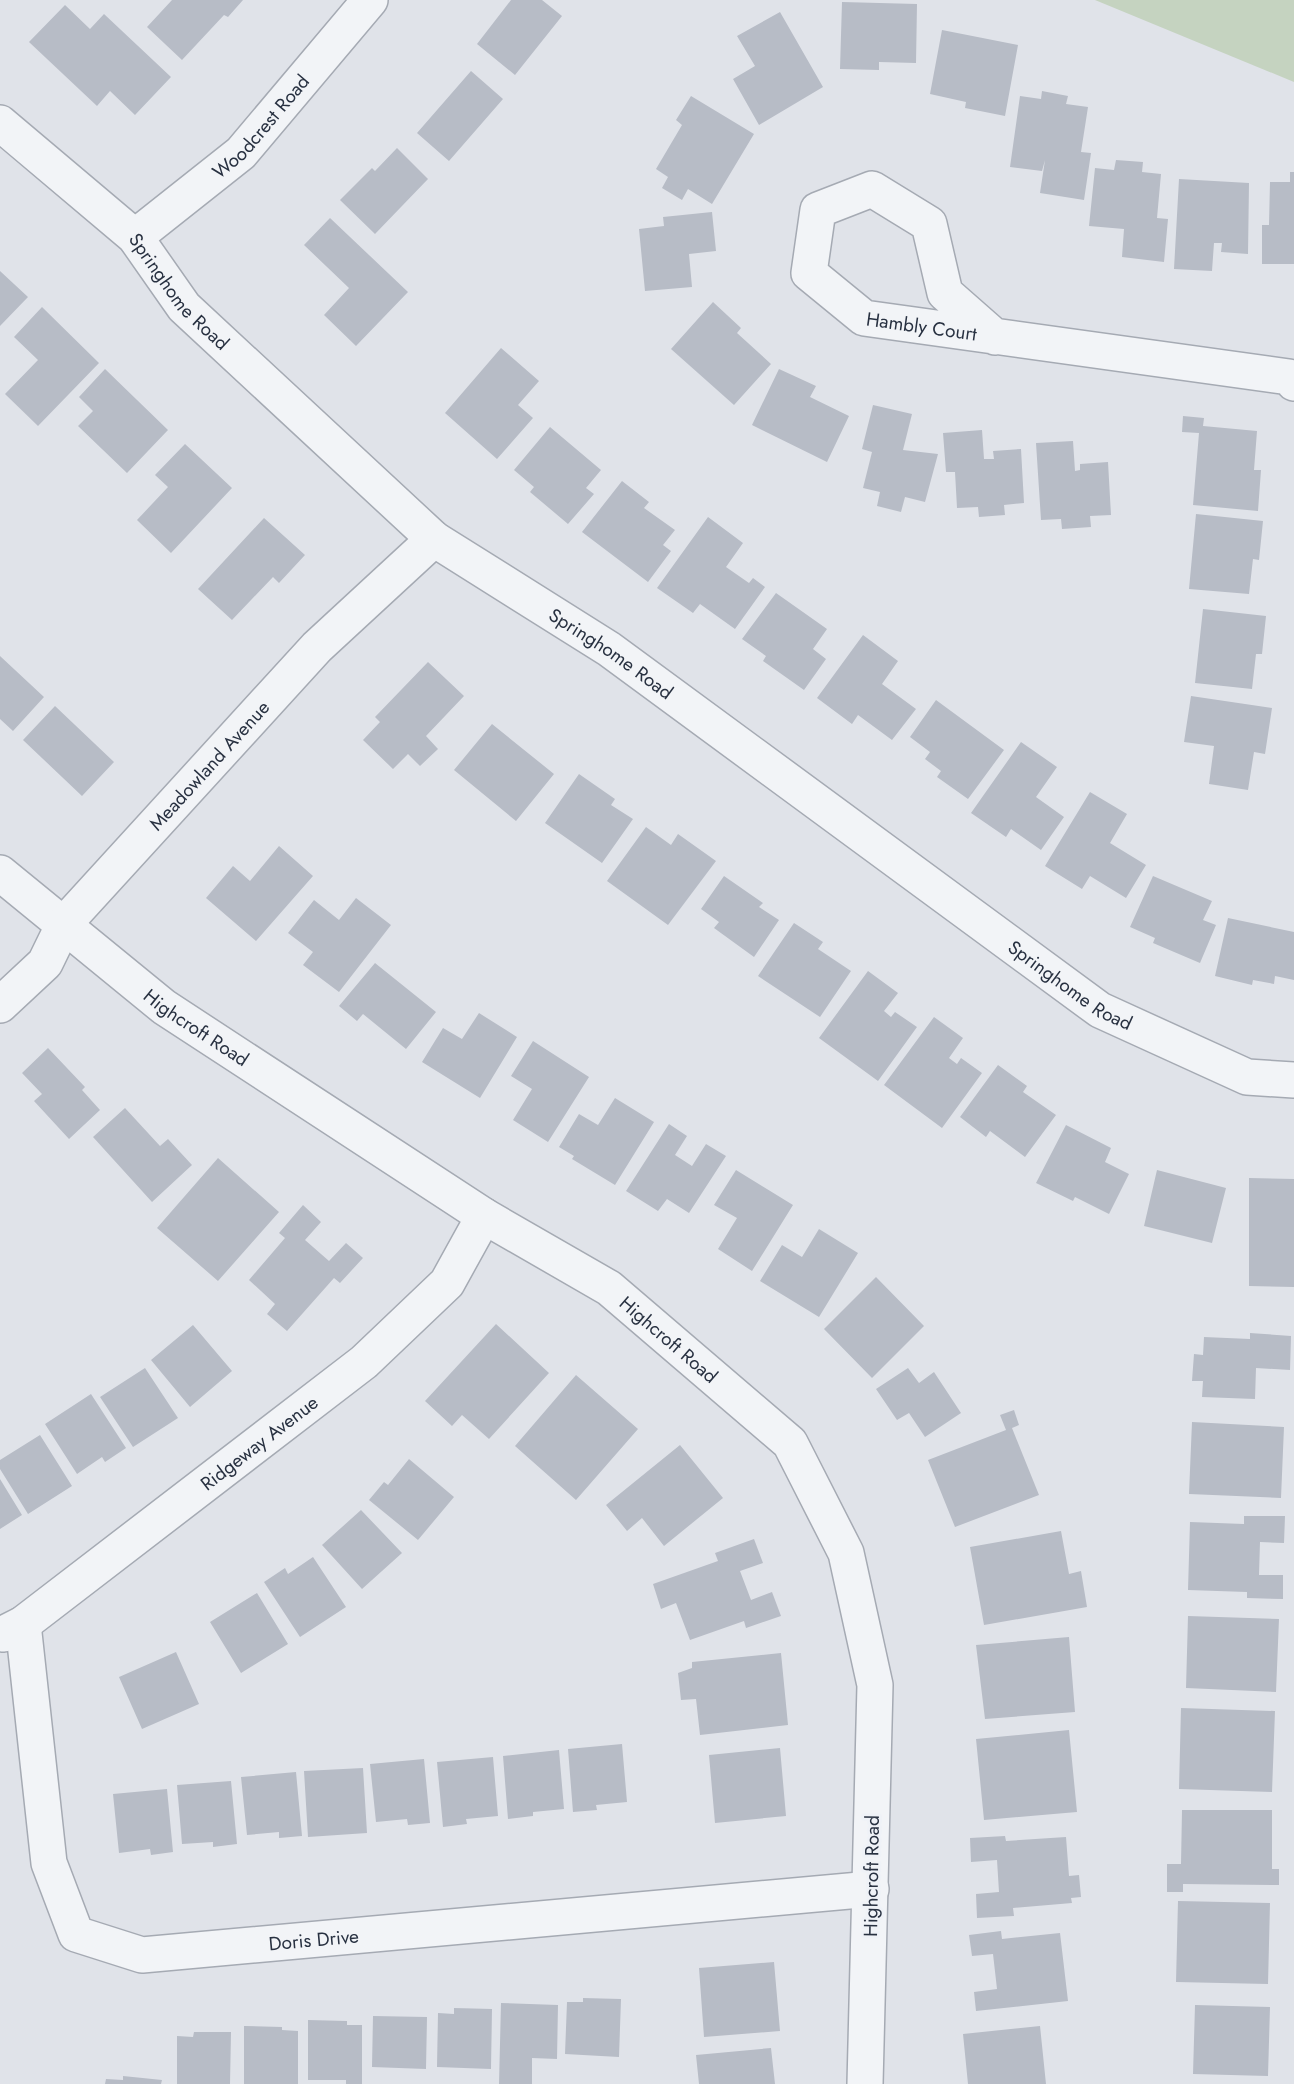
<svg xmlns="http://www.w3.org/2000/svg" width="1294" height="2084" font-family="Jost,sans-serif">
  <style>
    .green { fill: #c5d3c0 }
    .building { fill: #b7bcc6 }
    .lines { fill: none; stroke-linecap: round; stroke-linejoin: round }
    .minor-casing { stroke: #a5aab3; stroke-width: 38 }
    .minor { stroke: #f2f4f7; stroke-width: 35 }
    .labels { text-anchor: middle; stroke-width: 6; stroke-linejoin: round; paint-order: stroke }
    .street-label { font-size: 19px; fill: #283141; stroke: #eff2f7 }
  </style>
  <rect width="100%" height="100%" fill="#e0e3e9"/>
  <path class="green" d="M1095 0H1294V82Z"/>
  <path class="building" d="M172 0H243L228 17 224 15 182 60 147 27Z
    M511 0H542L562 16 515 75 477 44Z
    M842 2 917 4 916 63 879 62V70L840 69Z
    M65 5 90 29 104 14 171 77 135 115 110 91 97 106 29 42Z
    M780 12 823 87 759 125 733 79 755 66 737 36Z
    M942 30 1018 45 1005 116 965 108 966 102 930 94Z
    M471 71 503 99 449 161 417 133Z
    M1042 91 1068 96 1066 104 1088 107 1081 152 1091 153 1084 200 1040 193 1045 160 1042 171 1010 167 1020 96 1041 99Z
    M691 96 754 134 712 204 688 189 682 200 662 188 668 177 656 169 682 125 676 120Z
    M397 148 428 179 375 234 340 200 372 168 375 171Z
    M1116 160 1143 162 1142 172 1161 174 1157 218 1168 219 1164 262 1122 257 1124 229 1089 226 1095 168 1114 170Z
    M1290 172H1294V264H1262V225H1269L1270 182H1290Z
    M1179 179 1249 183 1248 254 1221 252 1222 243H1214L1212 271 1174 269Z
    M712 212 716 251 689 254 692 287 645 291 639 229 664 226 663 217Z
    M330 218 408 292 356 346 324 315 349 288 304 245Z
    M0 271 28 297 0 326Z
    M713 302 741 328 737 333 771 364 734 405 671 349Z
    M42 307 99 363 38 426 5 394 38 360 14 337Z
    M501 348 539 381 518 405 533 418 497 459 445 413Z
    M105 369 168 430 127 473 78 426 93 411 79 397Z
    M779 369 816 386 810 397 849 416 827 462 752 425Z
    M873 405 912 414 903 450 938 454 925 502 905 497 901 512 877 506 880 492 863 488 872 452 862 449Z
    M1183 416 1204 418 1203 426 1257 431 1254 470H1261L1258 511 1193 505 1199 433 1182 432Z
    M550 427 601 470 586 488 594 494 568 524 530 492 534 487 514 470Z
    M982 430 984 459H994L993 451 1021 449 1024 503 1004 505 1005 515 979 517 978 507 957 508 955 472H946L943 433Z
    M1073 441 1075 471 1080 470V464L1108 462 1111 515 1090 516 1091 527 1062 529 1061 519 1041 520 1036 443Z
    M185 444 232 488 171 553 137 520 168 487 155 475Z
    M622 481 649 502 644 508 675 530 663 545 671 551 648 582 582 532Z
    M1196 514 1263 521 1259 560 1253 559 1249 594 1189 589Z
    M708 517 743 543 726 567 749 583 753 578 765 587 735 629 700 604 693 613 657 588Z
    M264 518 305 555 279 583 273 577 232 620 198 589Z
    M776 593 827 629 813 649 826 659 804 690 763 661 766 656 742 639Z
    M1203 609 1266 616 1262 654H1256L1252 689 1195 683Z
    M863 635 898 661 882 684 916 709 892 740 858 715 852 724 817 698Z
    M0 656 44 697 13 731 0 719Z
    M428 662 464 696 426 736 438 749 420 766 408 754 393 769 363 740 380 722 375 717Z
    M1191 696 1272 708 1265 754 1254 752 1248 790 1209 784 1214 746 1184 742Z
    M936 700 1004 750 968 799 937 777 941 771 925 759 930 752 910 737Z
    M55 706 114 762 82 796 23 740Z
    M492 724 554 774 516 821 454 770Z
    M1021 742 1057 767 1036 797 1064 817 1041 850 1011 829 1006 837 971 813Z
    M579 774 615 799 611 805 633 819 602 863 545 823Z
    M1090 792 1127 814 1110 843 1146 865 1126 898 1090 876 1082 889 1045 866Z
    M646 827 671 845 678 834 716 861 668 925 607 881Z
    M279 846 313 876 256 941 206 898 233 866 250 881Z
    M724 876 763 903 759 907 779 920 754 957 714 928 719 922 701 909Z
    M1153 876 1212 901 1203 920 1216 925 1200 963 1153 943 1155 938 1130 927Z
    M356 898 391 925 339 992 303 965 313 952 288 933 314 900 339 920Z
    M1228 918 1294 932V980L1275 976 1274 984 1253 980 1252 985 1215 976Z
    M794 923 823 942 818 949 851 971 820 1017 758 976Z
    M375 963 436 1012 406 1049 363 1014 357 1021 339 1006Z
    M868 971 898 993 884 1011 891 1017 895 1012 917 1027 878 1081 819 1038Z
    M479 1013 517 1037 480 1098 422 1062 443 1028 462 1039Z
    M934 1017 963 1038 949 1058 957 1064 961 1058 982 1073 942 1128 884 1085Z
    M533 1041 589 1077 548 1142 513 1120 532 1089 511 1076Z
    M48 1048 85 1087 82 1090 100 1110 69 1139 34 1101 42 1094 22 1073Z
    M998 1065 1027 1086 1023 1092 1056 1115 1025 1157 990 1131 986 1137 960 1117Z
    M615 1098 654 1122 615 1185 572 1159 574 1156 559 1147 579 1114 598 1125Z
    M125 1108 160 1146 168 1139 192 1165 152 1202 93 1137Z
    M669 1124 687 1136 675 1155 692 1166 706 1144 726 1156 689 1213 667 1199 658 1211 626 1191Z
    M1066 1125 1111 1148 1105 1162 1129 1174 1109 1214 1075 1197 1073 1201 1036 1183Z
    M218 1158 279 1212 218 1281 157 1228Z
    M736 1170 793 1205 752 1271 718 1249 737 1218 714 1205Z
    M1157 1170 1226 1188 1212 1243 1144 1226Z
    M1249 1178 1294 1179V1287L1249 1286Z
    M303 1205 321 1222 305 1240 329 1261 346 1243 363 1258 340 1283 334 1278 287 1331 267 1314 275 1304 249 1280 285 1238 279 1233Z
    M819 1229 858 1253 819 1317 760 1281 782 1245 802 1257Z
    M876 1277 924 1326 872 1378 824 1329Z
    M496 1324 549 1373 489 1439 462 1415 452 1426 425 1401Z
    M193 1325 232 1371 190 1407 151 1360Z
    M1250 1333 1291 1336 1290 1370 1256 1368 1255 1399 1202 1397 1203 1381H1192L1194 1354 1203 1355 1204 1337 1250 1339Z
    M145 1368 178 1418 133 1447 100 1397Z
    M908 1368 919 1383 934 1372 961 1413 925 1437 909 1413 897 1420 876 1389Z
    M576 1375 638 1429 576 1500 515 1446Z
    M91 1394 126 1448 105 1462 102 1457 77 1474 45 1424Z
    M1014 1410 1019 1425 1012 1428 1039 1495 955 1527 928 1460 1006 1430 1000 1415Z
    M1192 1422 1284 1427 1281 1498 1189 1494Z
    M40 1435 72 1486 28 1514 0 1469V1460Z
    M680 1445 723 1498 664 1546 642 1518 627 1531 606 1505Z
    M409 1459 454 1497 418 1540 369 1500 384 1482 388 1485Z
    M0 1479 22 1515 0 1529Z
    M361 1510 402 1553 362 1589 322 1545Z
    M1244 1516H1285L1284 1543 1260 1542 1259 1575H1283V1599L1247 1598V1592L1188 1590 1190 1522 1244 1524Z
    M1061 1531 1069 1574 1081 1571 1087 1607 984 1625 970 1547Z
    M754 1539 763 1563 740 1571 751 1600 772 1592 781 1616 746 1628 744 1621 690 1640 676 1603 661 1609 653 1584 718 1561 715 1553Z
    M313 1557 346 1607 300 1637 264 1582 285 1568 288 1574Z
    M257 1593 288 1644 241 1673 210 1622Z
    M1188 1616 1279 1619 1276 1692 1186 1688Z
    M1069 1637 1075 1712 985 1719 976 1645Z
    M176 1652 199 1704 142 1729 119 1677Z
    M781 1653 788 1725 700 1735 696 1699 681 1700 678 1673 692 1668V1662Z
    M1181 1708 1275 1711 1272 1792 1179 1789Z
    M1069 1730 1077 1812 984 1820 976 1739Z
    M622 1744 627 1802 596 1805 597 1810 573 1812 568 1749Z
    M780 1748 786 1816 715 1823 709 1755Z
    M559 1750 564 1809 533 1812V1816L508 1819 503 1756Z
    M493 1757 498 1816 466 1819 467 1824 443 1827 437 1762Z
    M424 1759 430 1823 408 1825 407 1819 376 1822 370 1764Z
    M363 1768 367 1833 308 1837 304 1771Z
    M296 1772 302 1836 279 1838V1832L247 1835 241 1777Z
    M231 1781 237 1844 213 1847V1842L182 1844 177 1785Z
    M167 1789 173 1852 151 1855 150 1849 119 1853 113 1794Z
    M1182 1810H1272V1869H1279V1885L1183 1884V1892H1167V1864H1181Z
    M1005 1836 1006 1841 1066 1837 1069 1876 1079 1875 1081 1897 1071 1898 1072 1903 1013 1908 1014 1916 977 1918 976 1894 999 1892 997 1860 971 1862 970 1838Z
    M1178 1901 1270 1903 1268 1984 1176 1982Z
    M1001 1931 1002 1939 1060 1933 1068 2001 976 2011 974 1992 997 1989 993 1954 972 1956 969 1935Z
    M774 1962 780 2031 704 2037 699 1968Z
    M583 1998 621 1999 619 2057 565 2054 567 2002H583Z
    M501 2003 558 2005 557 2059 532 2058V2084H499Z
    M1195 2005 1270 2007 1268 2076 1193 2074Z
    M454 2008 492 2009 491 2069 437 2067 438 2013 454 2014Z
    M373 2016 427 2017 426 2069 372 2067Z
    M308 2020 347 2021V2025H362V2084H346V2080H308Z
    M244 2026 282 2027V2030L298 2031V2084H244Z
    M1040 2026 1046 2084H968L963 2034Z
    M194 2032H231L230 2084H177V2036L193 2037Z
    M771 2048 775 2084H699L696 2055Z
    M123 2076 162 2080 161 2084H105L106 2079 123 2080Z"/>
  <g class="lines">
    <defs>
      <g id="minor">
        <path id="s1" d="M0 123 135 237 184 307 434 539 609 649 1100 1010 1247 1077 1294 1080"/>
        <path id="s2" d="M135 237 241 153 370 0"/>
        <path id="s3" d="M995 337 945 293 929 224 872 189 818 210 809 273 864 318 1289 377 1294 383"/>
        <path id="s4" d="M0 873 164 1007 484 1216 609 1288 790 1443 846 1553 875 1685 865 2084"/>
        <path id="s5" d="M0 1005 45 963 64 924 317 647 434 539"/>
        <path id="s6" d="M23 1624 49 1863 76 1934 142 1955 871 1889"/>
        <path id="s7" d="M3 1634 23 1624 364 1362 447 1283 484 1216"/>
      </g>
    </defs>
    <use href="#minor" class="minor-casing"/>
    <use href="#minor" class="minor"/>
  </g>
  <g class="labels">
    <g class="street-label">
      <text dy="7" stroke="none"><textPath href="#s2" startOffset="168">Woodcrest Road</textPath></text>
      <text dy="7" stroke="none"><textPath href="#s1" startOffset="247">Springhome Road</textPath></text>
      <text dy="7" stroke="none"><textPath href="#s3" startOffset="455">Hambly Court</textPath></text>
      <text dy="7" stroke="none"><textPath href="#s1" startOffset="814">Springhome Road</textPath></text>
      <text dy="7" stroke="none"><textPath href="#s5" startOffset="320">Meadowland Avenue</textPath></text>
      <text dy="7" stroke="none"><textPath href="#s1" startOffset="1381">Springhome Road</textPath></text>
      <text dy="7" stroke="none"><textPath href="#s4" startOffset="250">Highcroft Road</textPath></text>
      <text dy="7" stroke="none"><textPath href="#s4" startOffset="817">Highcroft Road</textPath></text>
      <text dy="7" stroke="none"><textPath href="#s7" startOffset="320">Ridgeway Avenue</textPath></text>
      <text transform="translate(871 1876) rotate(-89)" y="7">Highcroft Road</text>
      <text dy="7" stroke="none"><textPath href="#s6" startOffset="558">Doris Drive</textPath></text>
    </g>
  </g>
</svg>
